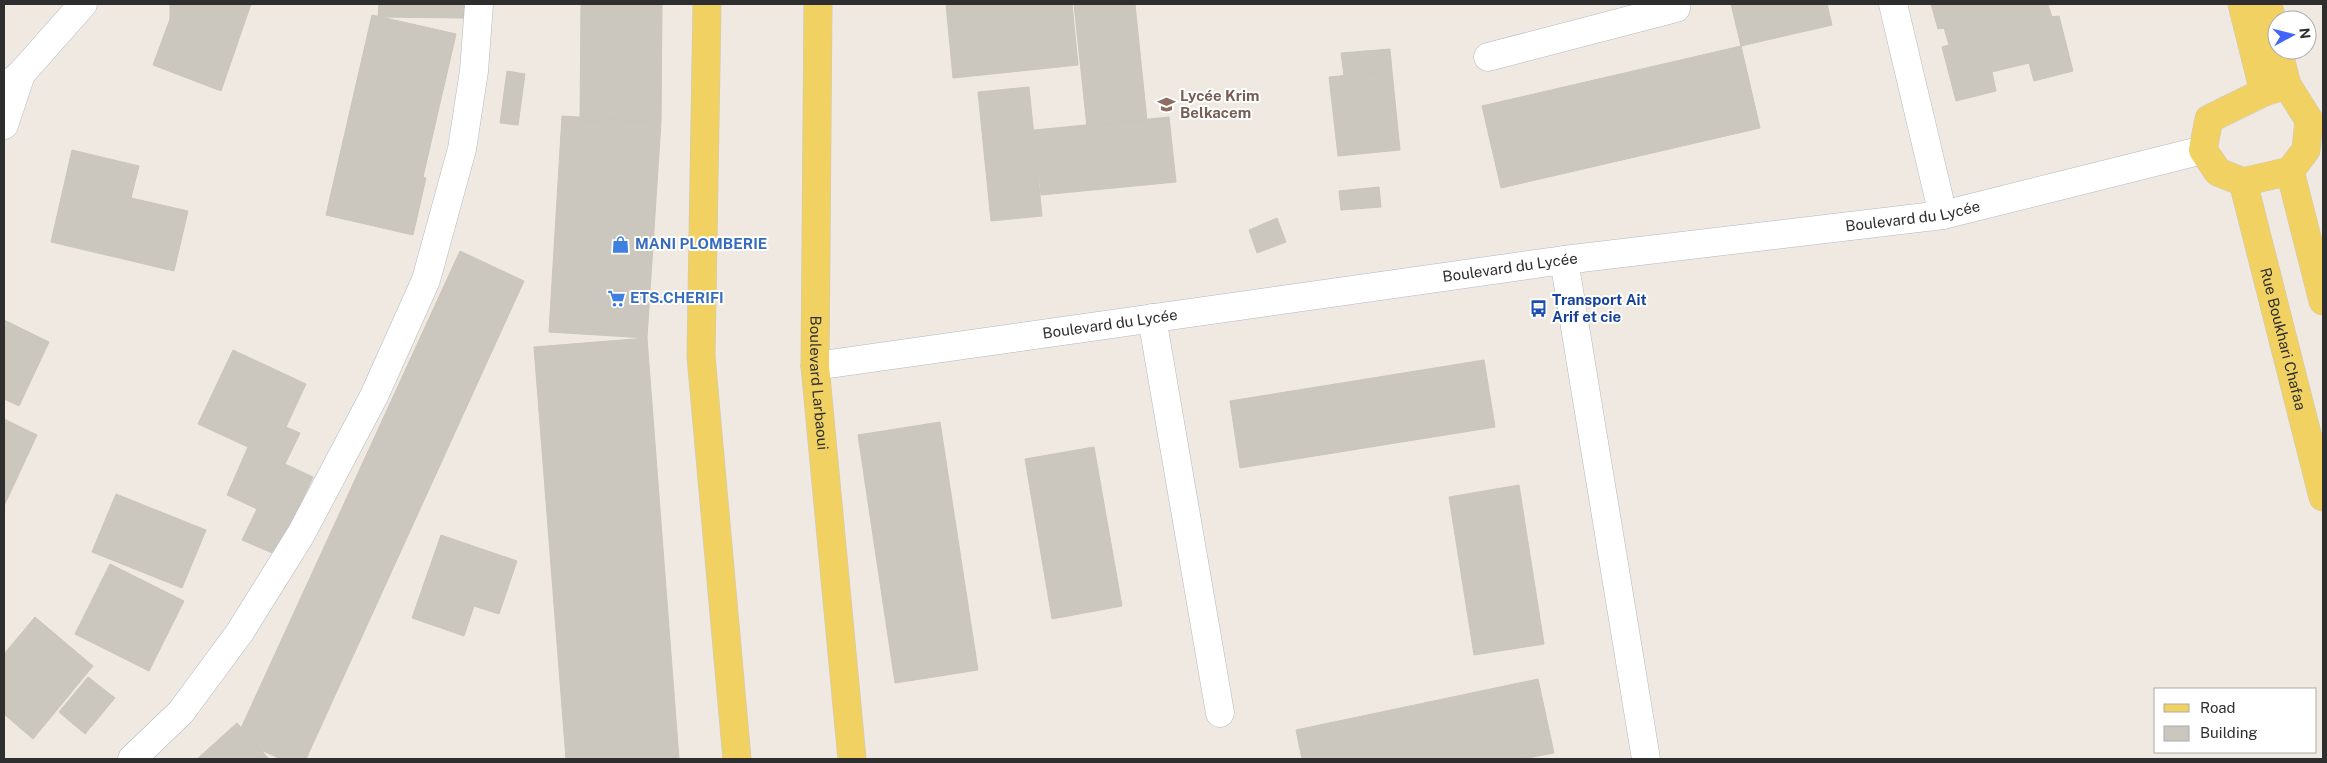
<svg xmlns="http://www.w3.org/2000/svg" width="2327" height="763" font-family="'Public Sans',sans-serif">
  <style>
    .building { fill: #cbc7bf; stroke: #cbc5ba }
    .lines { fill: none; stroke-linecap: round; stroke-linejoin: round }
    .minor-casing { stroke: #b4b7c1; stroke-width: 29 }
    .major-casing { stroke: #c9c9c9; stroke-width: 29 }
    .minor { stroke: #fff; stroke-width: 28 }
    .major { stroke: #f2d163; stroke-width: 28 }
    .labels { text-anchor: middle; stroke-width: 4; stroke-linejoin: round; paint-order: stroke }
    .education-label { font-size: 15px; font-weight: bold; fill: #785e54; stroke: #fff; text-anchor: start }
    .street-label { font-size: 15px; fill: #2e2e2e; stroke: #fff }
    .shop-label { font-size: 15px; font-weight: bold; fill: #366cbe; stroke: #fff; text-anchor: start }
    .transit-label { font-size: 15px; font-weight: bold; fill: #164399; stroke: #fff; text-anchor: start }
  </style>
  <rect width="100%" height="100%" fill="#efe9e1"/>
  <path class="building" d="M170 4H251L221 91 153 65 170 19Z
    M379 4H465L464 18 378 17Z
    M581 4H662L661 122 580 121Z
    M946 4H1072L1078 65 953 78Z
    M1074 4H1135L1147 121 1087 127Z
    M1731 4H1827L1832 25 1741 46Z
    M1931 4H2055L2048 5 2052 17 2059 16 2073 71 2034 81 2029 63 1992 72 1996 91 1956 101 1942 47 1949 45 1944 28 1938 29Z
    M372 15 456 34 423 177 426 178 413 235 326 215Z
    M1741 46 1760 128 1501 188 1482 106Z
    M1390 49 1392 71 1344 76 1341 53Z
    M507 71 525 74 518 125 500 123Z
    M1392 71 1400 150 1338 156 1329 77Z
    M1029 87 1042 216 991 221 978 92Z
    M562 116 661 122 647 338 549 332Z
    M1169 117 1176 182 1041 195 1034 130Z
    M72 150 139 166 131 198 188 211 174 271 51 242Z
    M1379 187 1381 207 1341 210 1339 191Z
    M1277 218 1286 242 1257 253 1249 230Z
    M460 251 524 281 306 759H281L236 739Z
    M4 320 49 342 19 406 4 399Z
    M647 338 679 759H566L534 347Z
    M233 350 306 384 286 427 300 433 285 464 313 477 277 555 242 540 257 509 227 495 248 447 198 424Z
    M1484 360 1495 427 1240 468 1230 401Z
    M4 419 37 435 4 506Z
    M940 422 978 670 895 683 858 435Z
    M1094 447 1122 606 1052 619 1025 459Z
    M1519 485 1544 644 1474 655 1449 497Z
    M116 494 206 530 182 588 92 552Z
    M441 535 517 561 499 614 474 606 464 636 412 618Z
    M110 564 184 601 149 671 75 634Z
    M35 617 93 666 33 739 4 714V654Z
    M88 677 115 698 85 734 59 712Z
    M1538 679 1554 753 1522 759H1302L1296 730Z
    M237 723 269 759H197Z"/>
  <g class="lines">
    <defs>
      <g id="minor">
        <path d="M1893 4 1943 215"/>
        <path d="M1488 57 1676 8 1675 4"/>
        <path d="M4 88 21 74 83 4"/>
        <path d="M4 125 21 74"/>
        <path d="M1564 260 1646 759"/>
        <path d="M1152 318 1220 713"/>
        <path id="s1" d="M815 366 1564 260 1943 215 2203 150"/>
        <path d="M132 759 181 712 240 632 301 534 374 396 426 280 462 149 474 71 479 4"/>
      </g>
      <g id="major">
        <path d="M707 4 701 356 737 759"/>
        <path id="s2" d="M818 4 815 366 852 759"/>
        <path d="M2242 4 2264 92"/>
        <path d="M2268 4 2277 44"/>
        <path d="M2278 50 2287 85 2309 120 2306 150 2290 171 2243 182 2218 172 2203 150 2209 119 2264 92 2287 85"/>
        <path d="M2290 171 2323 301"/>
        <path id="s3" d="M2243 182 2323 497"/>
      </g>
    </defs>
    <use href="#minor" class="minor-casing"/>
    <use href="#major" class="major-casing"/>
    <use href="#minor" class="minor"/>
    <use href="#major" class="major"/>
  </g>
  <defs>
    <symbol id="school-bare" viewBox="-9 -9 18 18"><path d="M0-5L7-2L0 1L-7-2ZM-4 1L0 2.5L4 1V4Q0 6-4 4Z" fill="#8d6e63" stroke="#fff" stroke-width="2.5" paint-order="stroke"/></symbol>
    <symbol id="shop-bare" viewBox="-9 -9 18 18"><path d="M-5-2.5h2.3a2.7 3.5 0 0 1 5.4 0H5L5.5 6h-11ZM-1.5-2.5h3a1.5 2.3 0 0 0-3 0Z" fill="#3f7fe0" stroke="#fff" stroke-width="2.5" paint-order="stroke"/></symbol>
    <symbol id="supermarket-bare" viewBox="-9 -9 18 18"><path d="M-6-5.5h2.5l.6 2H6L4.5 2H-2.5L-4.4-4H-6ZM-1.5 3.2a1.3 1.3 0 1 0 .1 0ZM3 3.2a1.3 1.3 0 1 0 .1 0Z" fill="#3f7fe0" stroke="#fff" stroke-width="2.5" paint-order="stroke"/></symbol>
    <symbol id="bus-bare" viewBox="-9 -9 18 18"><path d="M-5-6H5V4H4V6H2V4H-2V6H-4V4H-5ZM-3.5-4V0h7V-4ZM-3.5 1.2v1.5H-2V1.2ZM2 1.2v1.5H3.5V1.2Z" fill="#1a4fb4" stroke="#fff" stroke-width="2.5" paint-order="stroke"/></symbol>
  </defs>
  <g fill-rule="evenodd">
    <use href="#school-bare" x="1154" y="92" width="25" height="25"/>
    <use href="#shop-bare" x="608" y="232" width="25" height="25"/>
    <use href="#supermarket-bare" x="604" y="286" width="25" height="25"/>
    <use href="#bus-bare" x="1526" y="296" width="25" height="25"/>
  </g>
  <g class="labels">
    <g class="education-label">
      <text x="1180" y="101">Lycée Krim<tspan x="1180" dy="17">Belkacem</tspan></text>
    </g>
    <g class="street-label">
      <text dy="5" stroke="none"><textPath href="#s1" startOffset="1108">Boulevard du Lycée</textPath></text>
      <text dy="5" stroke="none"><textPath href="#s1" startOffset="702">Boulevard du Lycée</textPath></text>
      <text dy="5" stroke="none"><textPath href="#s1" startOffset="298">Boulevard du Lycée</textPath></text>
      <text dy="5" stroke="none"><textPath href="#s3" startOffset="162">Rue Boukhari Chafaa</textPath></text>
      <text dy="5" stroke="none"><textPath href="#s2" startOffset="379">Boulevard Larbaoui</textPath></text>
    </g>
    <g class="shop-label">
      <text x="635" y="249">MANI PLOMBERIE</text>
      <text x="630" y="303">ETS.CHERIFI</text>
    </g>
    <g class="transit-label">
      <text x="1552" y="305">Transport Ait<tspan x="1552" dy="17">Arif et cie</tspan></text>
    </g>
  </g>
  <rect width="2327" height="763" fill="none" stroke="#2e2e2e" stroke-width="10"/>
  <rect x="2154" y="688" width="162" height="65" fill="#ffffff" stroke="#ababab"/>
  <rect x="2164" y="704" width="25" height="8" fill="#f2d163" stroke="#ababab"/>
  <text x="2200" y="713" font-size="15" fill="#2e2e2e">Road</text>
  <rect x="2164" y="726" width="25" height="15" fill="#cbc7bf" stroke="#ababab"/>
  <text x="2200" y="738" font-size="15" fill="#2e2e2e">Building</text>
  <g transform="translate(2292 35) rotate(83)"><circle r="24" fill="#ffffff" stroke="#ababab"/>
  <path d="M0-4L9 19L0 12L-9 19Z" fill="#4264fb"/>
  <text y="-8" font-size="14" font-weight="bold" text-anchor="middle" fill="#2e2e2e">N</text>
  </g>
</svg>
